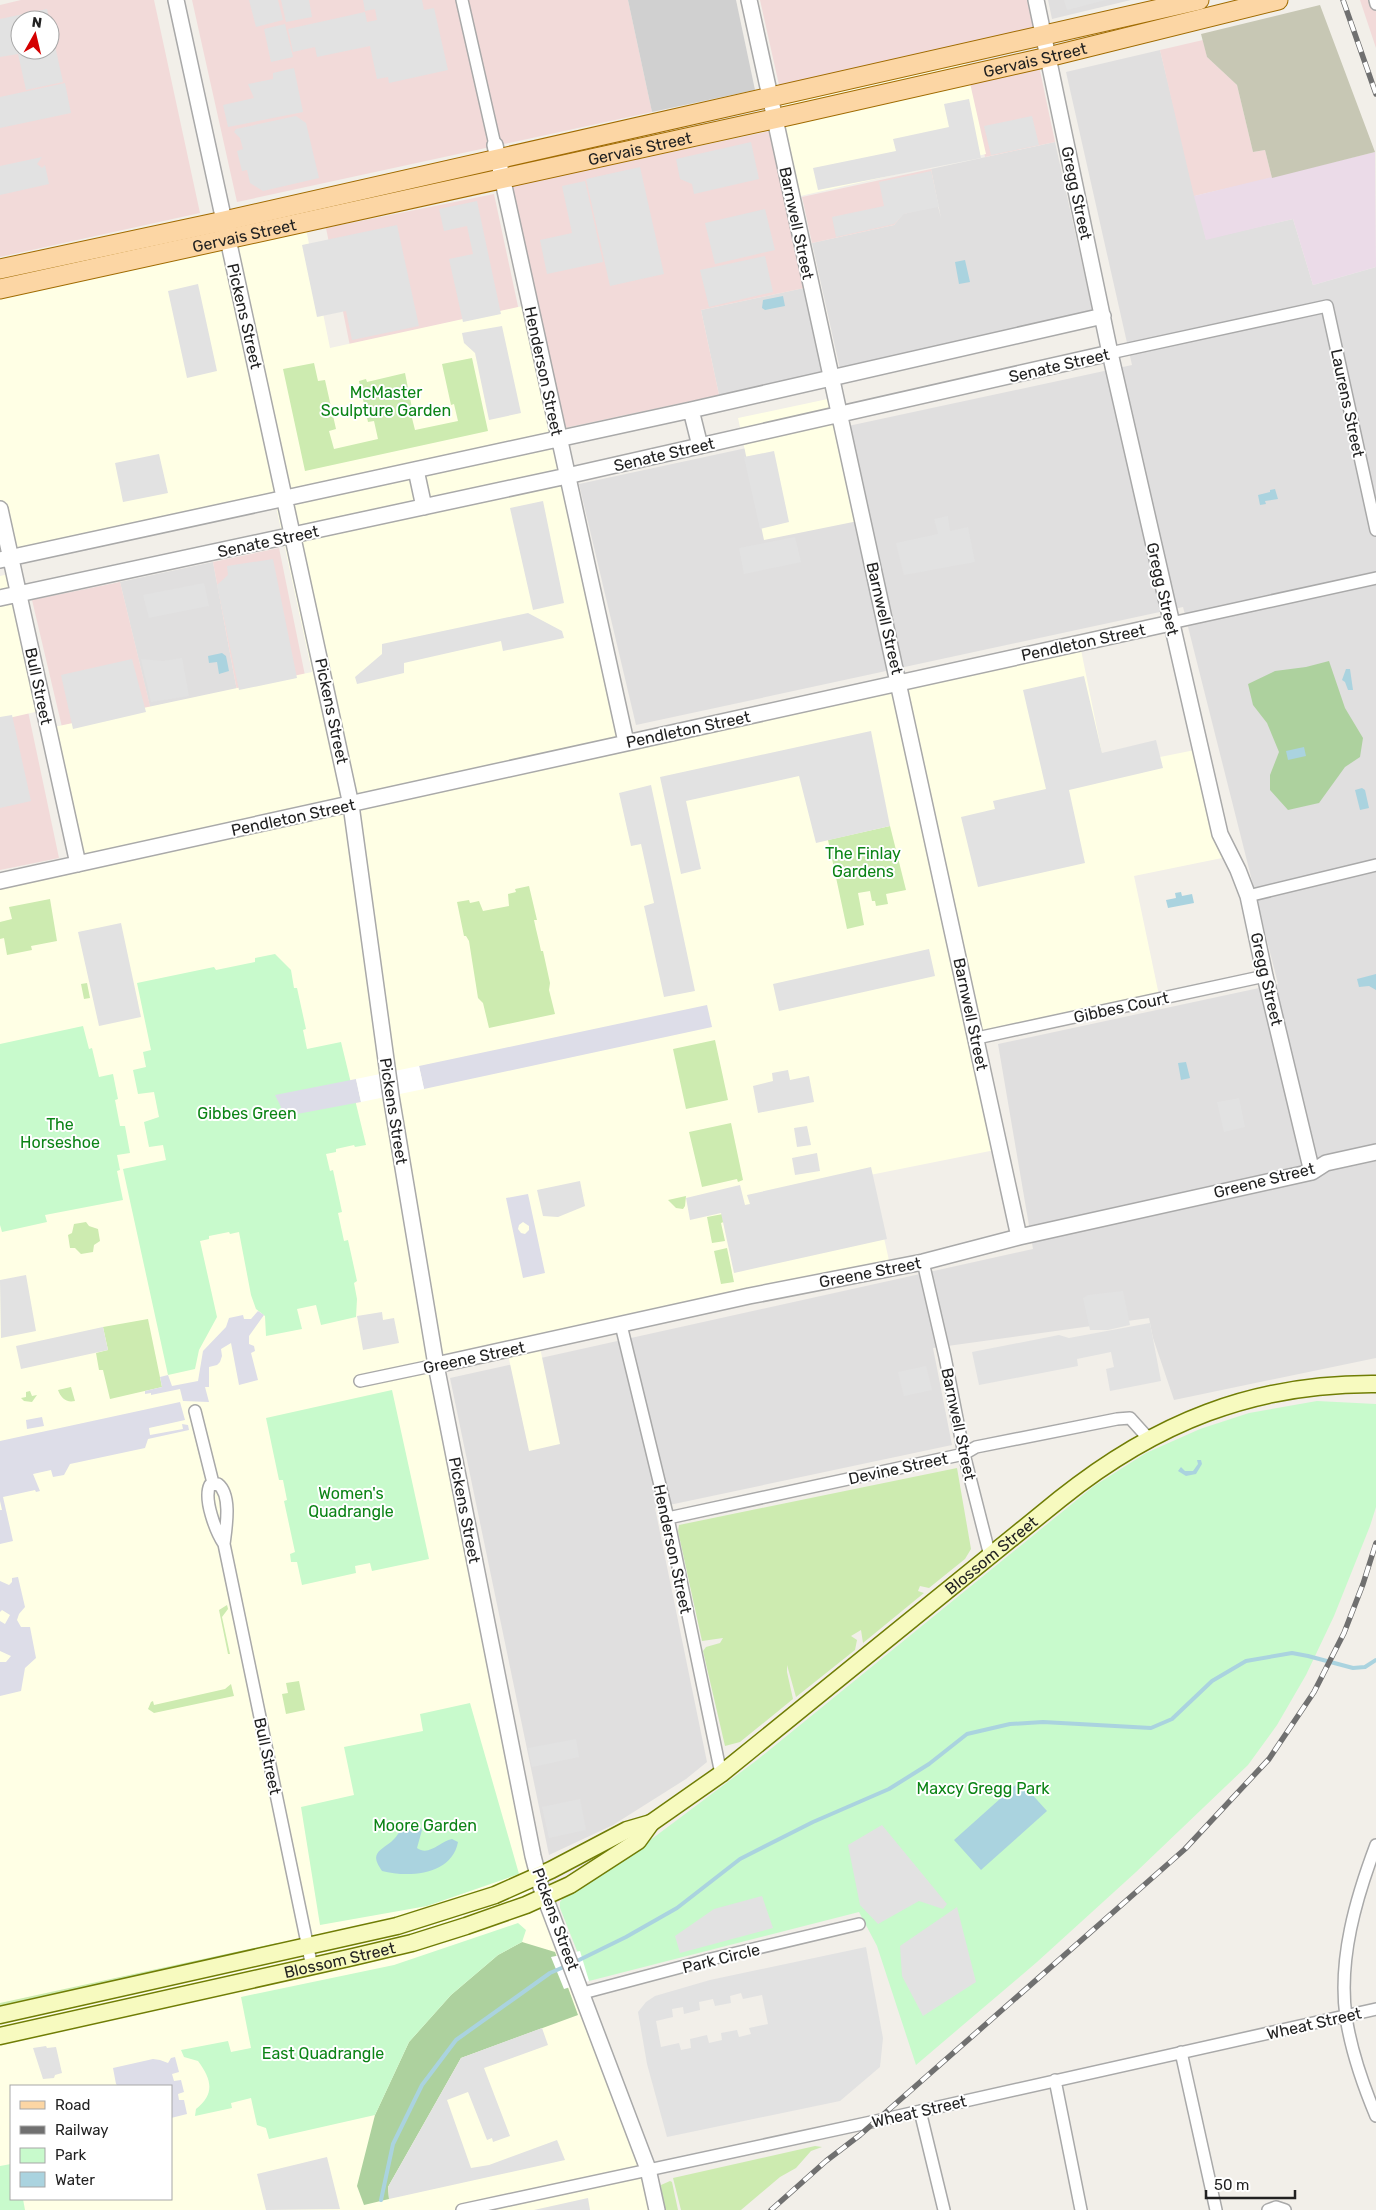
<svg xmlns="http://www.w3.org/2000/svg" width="1376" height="2210" font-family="Rubik,sans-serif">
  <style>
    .residential { fill: #e0dfdf }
    .commercial { fill: #f2dad9; fill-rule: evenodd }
    .industrial { fill: #ebdbe8 }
    .education { fill: #ffffe5; fill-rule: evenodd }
    .religious { fill: #d0d0d0 }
    .construction { fill: #c7c7b4 }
    .grass { fill: #cdebb0 }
    .forest { fill: #add19e }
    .park { fill: #c8facc }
    .parking { fill: #e2e2e2; fill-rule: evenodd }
    .plaza { fill: #dddde8; fill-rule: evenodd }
    .water { fill: #aad3df }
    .pier { fill: #fff }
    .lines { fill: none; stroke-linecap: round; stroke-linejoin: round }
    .stream { stroke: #aad3df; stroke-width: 4 }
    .minor-casing { stroke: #a9a9a9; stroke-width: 14 }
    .tertiary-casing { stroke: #a9a9a9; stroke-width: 18 }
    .secondary-casing { stroke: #707d05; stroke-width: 19 }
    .primary-casing { stroke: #a06b00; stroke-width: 21 }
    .minor { stroke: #fff; stroke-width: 11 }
    .tertiary { stroke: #fff; stroke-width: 15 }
    .secondary { stroke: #f7fabf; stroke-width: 16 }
    .primary { stroke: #fcd6a4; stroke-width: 19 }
    .rail-casing { stroke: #707070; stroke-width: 5.5 }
    .rail { stroke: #fff; stroke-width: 4; stroke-dasharray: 11; stroke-linecap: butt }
    .labels { text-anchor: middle; stroke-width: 4; stroke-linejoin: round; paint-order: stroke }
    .street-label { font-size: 16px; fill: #222; stroke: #fff }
    .park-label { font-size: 16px; fill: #0c8416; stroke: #fff }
  </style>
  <rect width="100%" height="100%" fill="#f2efe9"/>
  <path class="residential" d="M1048 0H1131L1052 19Z
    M1160 50 1206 239 1293 219 1313 285 1376 267V1358L1174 1400 1153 1338 1149 1318 933 1348 952 1445 655 1508 707 1762 686 1779 613 1825 549 1855 450 1378 1033 1249 998 1044 1278 984 1183 607 636 725 579 484 1132 365 1066 72Z
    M1055 142 1093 313 840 369 812 243 894 225 903 214 938 206 941 218 931 169Z
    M804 288 823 373 719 395 701 310Z
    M213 562 237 691 151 711 120 582Z"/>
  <path class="commercial" d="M21 0H154L200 213 0 257V5ZM20 20H50V50H20Z
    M192 0H628L652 112 237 202Z
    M760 0H1027L1034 29 779 85Z
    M1360 0H1376V48Z
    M1203 40 1207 57 1237 85 1253 152 1265 150 1272 178 1194 196 1160 50Z
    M1039 66 1055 142 985 157 969 82Z
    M770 131 804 288 701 310 719 395 565 428 512 186Z
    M931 169 938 206 903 214 894 225 812 243 802 197Z
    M494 194 519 311 350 346 326 228Z
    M279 548 330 798 91 850 32 600 120 582 151 710 237 691 213 562Z
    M6 607 59 858 0 870V608Z"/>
  <path class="industrial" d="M1375 152 1376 267 1313 285 1293 219 1206 240 1194 196Z"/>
  <path class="education" d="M965 61 986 154 796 197 775 104Z
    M303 214 330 348 527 305 623 743 1080 645 1105 768 1205 748 1227 857 1134 876 1160 1000 976 1038 1000 1149 870 1175 890 1265 539 1343 560 1444 529 1451 507 1350 435 1365 530 1862 655 2210H0V884L84 865 54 727 312 672 275 502 8 558 0 522V280ZM11 2086H171V2199H11Z
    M837 397 863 520 764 540 738 418Z
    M13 573 44 710 0 720V576Z"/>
  <path class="religious" d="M628 0H736L755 90 652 112Z"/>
  <path class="construction" d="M1320 5 1375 152 1272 178 1265 150 1253 152 1237 85 1207 57 1201 34Z"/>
  <path class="grass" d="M472 358 488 431 305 471 283 369 314 363 318 381 325 380 336 429 329 431 334 449 378 439 374 421 368 422 359 381 366 379 367 382 405 373 413 413 411 414 415 430 458 421 454 404 451 405 442 364Z
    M890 826 906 890 886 894 888 904 876 906 875 901H872L870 891 858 893 864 925 847 929 828 840Z
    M529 886 537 920H534C536 930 539 941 541 951H543L550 983 549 990 555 1014 489 1028 483 1003 478 998 469 941 466 936H464L457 902 469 900 470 903 479 901 483 911 509 906 508 894 516 892 515 889Z
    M50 899 57 941 31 946 32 950 7 955 4 938 0 939V922L12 919 9 907Z
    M87 983 90 998 84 999 81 984Z
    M715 1040 728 1100 686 1109 673 1049Z
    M731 1123 743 1180 738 1182 737 1179 702 1187 689 1132Z
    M686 1196 685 1206 683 1209 676 1208 668 1200Z
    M723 1214 726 1221 721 1223 725 1241 712 1243 707 1217Z
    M86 1222 89 1226 98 1229 100 1241 94 1245 93 1252 81 1254 75 1248H70L68 1235 72 1233 74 1224Z
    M727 1248 734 1282 721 1284 714 1251Z
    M148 1319 162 1387 110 1399 103 1370H99L96 1353 108 1350 103 1327Z
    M71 1387 75 1401C66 1403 61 1398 58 1390Z
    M30 1391 32 1396 37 1395 32 1402 24 1401 21 1398 26 1397V1392Z
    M957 1468 971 1549 965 1559 929 1588 920 1586 918 1591 924 1593 863 1643 861 1630 851 1636 857 1640 855 1650 796 1697 787 1665V1672L793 1699 740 1742 725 1746 703 1651 706 1647 720 1643 723 1638 702 1641 678 1531 679 1525Z
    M227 1605 228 1609 222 1617 230 1654H228L219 1610Z
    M299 1681 305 1710 286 1714 282 1694 288 1693 286 1683Z
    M231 1684 234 1696 154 1713 148 1709 151 1702 153 1701 154 1705 225 1689Z
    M277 1943V1945L189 1966 187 1965 184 1967 53 1995 52 1994 51 1996 0 2007V2003Z
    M815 2146 822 2147 811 2151 796 2168 780 2177 741 2210H681L673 2178Z
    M670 2181 672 2182 678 2210H663L661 2185Z"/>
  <path class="forest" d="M1329 661 1345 708 1363 738 1360 757 1345 767 1319 803 1288 810 1270 790V775L1279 752 1267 723 1253 705 1248 684 1275 671 1306 667Z
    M522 1942 555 1952 578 2015 461 2058 388 2187 389 2199 364 2205 357 2186 375 2115 409 2042 451 1995 498 1955Z"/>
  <path class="park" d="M275 954 291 970 294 988H297L306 1029 303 1030 307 1049 341 1042 366 1145 355 1147 354 1145 336 1149V1152L326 1154 330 1171 333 1170 342 1212 338 1213 344 1241 348 1240 357 1281 354 1283 357 1299 356 1317 321 1325 316 1305 297 1309 302 1329 266 1336 265 1316 256 1309 251 1295 239 1232 230 1234 229 1232 209 1236V1239L200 1241 217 1317 199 1350 195 1369 168 1375 123 1169 166 1160 163 1145 149 1147 144 1122 159 1117 154 1092 138 1094 133 1070 146 1067 143 1052 151 1050 137 983 214 967 216 970 255 962V958Z
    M83 1026 89 1049 92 1048 99 1077 113 1074 118 1099 115 1100 120 1126H125L130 1153 117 1155 120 1170 117 1171 123 1200 45 1215 47 1222 2 1232 0 1225V1044Z
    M392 1390 429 1559 372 1571 370 1563 355 1566 356 1573 302 1585 297 1562H291L290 1554 295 1552 284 1501 287 1500 283 1480H279L266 1418Z
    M1317 1401 1376 1404V1507L1370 1526 1334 1616 1306 1675 1277 1725 1248 1765 1136 1872 1037 1962 916 2065 877 1946 859 1912 589 1981 560 1908V1902L564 1897 649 1841 757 1760 1094 1486 1146 1453 1200 1429 1249 1413Z
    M470 1703 519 1874 427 1906 320 1925 301 1807 354 1795 344 1747 423 1731 420 1714Z
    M518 1923 526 1930 522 1942 498 1955 451 1995 409 2042 375 2115 269 2139 266 2128 257 2125 251 2098 231 2103 232 2108 195 2116 196 2109C215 2094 212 2080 198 2061L184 2057 181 2050 228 2041 231 2052 251 2048 241 1997 394 1965Z
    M11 2164V2199H23L25 2210H0V2166Z"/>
  <path class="parking" d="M249 0H278L283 20 256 27Z
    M281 0H309L312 17 286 22Z
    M363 0H422L424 10 434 8 448 70 389 83 388 77 377 79 370 46 317 57 315 47 293 52 288 29 365 12 367 22 377 20 375 9 365 11Z
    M1064 0H1106L1067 10Z
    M47 9 49 20H20V50H50V23L63 82 26 90 18 54 0 57V19Z
    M285 24 293 57 271 62 264 29Z
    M294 68 303 112 228 127 223 105 254 98 248 84 273 79V73Z
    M65 83 71 113 0 128V97Z
    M969 99 981 158 818 190 813 168 896 151 893 139 949 127 944 104Z
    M296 116 306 123 319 178 263 191 250 183 247 170 242 171 237 151 243 149 240 138 234 132 236 129Z
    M1032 116 1039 145 991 155 984 126Z
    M751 142 759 179 694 194 692 184 680 179 676 159Z
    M42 157 37 164 42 168 45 165 49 184 0 195V166Z
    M640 167 664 274 610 286 586 179Z
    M931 171 939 207 904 214 894 224 836 237 832 217 884 206 879 182Z
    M585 181 603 262 547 274 540 240 572 233 562 186Z
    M477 201 501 314 463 322 449 259 473 254 467 226 444 231 439 209Z
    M765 209 775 250 715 264 705 223Z
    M397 225 419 326 352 340 346 311 317 317 302 245Z
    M765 256 773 292 709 307 700 270Z
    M198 284 217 371 187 378 168 291Z
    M502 326 521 413 489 420 475 353 464 343 462 333Z
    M774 451 789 522 760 529 744 457Z
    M159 454 168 493 123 502 115 463Z
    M543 501 564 603 533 610 510 508Z
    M948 516 950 531 968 527 975 562 904 575 896 543 938 534 934 519Z
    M795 537 801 562 744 574 739 548Z
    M273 559 297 678 239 690 217 585 228 575 227 566Z
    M204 583 209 606 149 618 143 595Z
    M528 613 562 631 564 638 503 651 501 641 404 663V673L357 684 355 677 382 654V644Z
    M182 658 189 696 151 702 141 659 163 661Z
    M132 659 146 712 73 729 61 675Z
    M1084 676 1102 753 1156 740 1163 768 1069 790 1085 863 978 887 961 817 995 809 993 801 1046 789 1023 690Z
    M12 715 31 801 0 808V717Z
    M871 731 890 826 816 843 799 776 686 801 701 869 681 874 660 777Z
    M651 785 695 991 664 997 644 906 654 903 641 844 631 846 619 793Z
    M121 923 141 1017 99 1026 78 932Z
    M929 949 935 976 779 1011 773 984Z
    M788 1070 790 1080 809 1076 814 1102 758 1113 753 1086 773 1081 772 1073Z
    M1239 1098 1245 1127 1224 1132 1217 1102Z
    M807 1126 811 1145 797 1147 794 1128Z
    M817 1153 820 1171 795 1175 792 1158Z
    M871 1167 887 1239 734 1273 721 1213 690 1220 686 1198 740 1185 745 1205 750 1204 747 1195Z
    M580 1181 585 1206 558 1217 543 1216 537 1190Z
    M26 1275 36 1331 1 1338 0 1280Z
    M1123 1291 1130 1325 1108 1330H1090L1083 1298 1088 1295Z
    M382 1312 383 1320 394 1318 399 1343 363 1350 357 1316Z
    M1150 1323 1161 1381 1110 1391 1106 1369 1114 1367 1111 1352 1077 1359 1078 1366 979 1385 972 1352 1059 1335 1069 1338Z
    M103 1327 108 1350 21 1369 16 1346Z
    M926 1366 932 1390 904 1396 898 1372Z
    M576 1739 579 1757 532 1767 528 1748Z
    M580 1799 586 1830 549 1838 542 1807Z
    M882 1825 947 1904 943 1909 919 1901 878 1924 860 1905 848 1845Z
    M762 1896 773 1928 680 1953 675 1936 714 1909Z
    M957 1907 976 1982 923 2016 902 1976 900 1946Z
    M866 1947 883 2038 880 2067 840 2101 667 2137 647 2064 638 2012 646 2002 655 1996 710 1980ZM741 1993 743 1999 762 1995 768 2024 749 2028 751 2034 739 2037 737 2030 721 2033 722 2040 709 2043 707 2035 690 2039 691 2048 681 2050 679 2043 661 2047 656 2021 673 2017 672 2009 683 2007 684 2014 700 2010 699 2002 713 1999 715 2006 731 2003 730 1996Z
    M542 2028 548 2045 484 2068 510 2136 493 2142 492 2138 487 2140 468 2092 447 2100 471 2168 489 2165 557 2140 565 2160 389 2199 388 2187 461 2058Z
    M46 2046 47 2048 56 2047 62 2073 55 2075 54 2078 43 2079 33 2048Z
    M327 2157 340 2209 266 2210 257 2174Z
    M588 2198 590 2210H534Z"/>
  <path class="plaza" d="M707 1005 712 1027 424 1089 419 1066Z
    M356 1079 361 1102 281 1117V1107L275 1095Z
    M528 1194 545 1273 523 1278 506 1198ZM523 1222 529 1226V1230L525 1234 521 1233 518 1229 519 1225Z
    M258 1311 264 1315 249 1336V1344L254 1346 255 1351 251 1353 258 1380 239 1385 231 1343 221 1349 222 1356 220 1362 217 1365 209 1367V1387H205L209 1402 183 1401 180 1389 151 1395V1393L145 1394V1391L162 1387 160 1377 168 1375 172 1386 198 1381 203 1351 226 1327 229 1318 243 1315 244 1319H251Z
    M180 1402 185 1420 149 1428 150 1435 183 1429 182 1424 188 1425 189 1430 148 1439 145 1448 70 1464 64 1475 53 1477 51 1470 33 1474 40 1491 36 1492 35 1490 3 1497 13 1541 0 1544V1510H2L0 1501V1441Z
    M42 1417 44 1426 27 1429 26 1420Z
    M18 1577 25 1607 19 1614 17 1620 21 1627H30L36 1658 25 1668 21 1691 0 1696V1662H6L11 1656 0 1651V1621L5 1624 10 1615 2 1610 0 1612V1581L9 1585 12 1582V1578Z
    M175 2057 179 2072 172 2074 174 2081 181 2080 184 2092 178 2094 179 2100H184L187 2114 171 2118V2086H118L116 2084 113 2068 153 2059 160 2060 168 2063 171 2058Z"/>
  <path class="water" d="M965 260 970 282 959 284 955 262Z
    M783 296 785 306 765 310 762 308 763 300Z
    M1275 489 1278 499 1265 501 1266 504 1260 505 1258 495 1270 492V490Z
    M222 653 226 656 229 671 219 674 217 662 209 663 208 656Z
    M1346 669H1350L1353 690H1348L1345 682 1342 680Z
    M1304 747 1306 756 1288 760 1286 751Z
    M1362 788 1365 790 1369 808 1360 810 1355 790Z
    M1181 892 1182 896 1192 894 1194 903 1168 908 1166 900 1176 898 1175 893Z
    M1376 974V990L1369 986 1359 987 1357 979Z
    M1186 1062 1190 1078 1181 1080 1178 1063Z
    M1197 1460H1201L1202 1464 1196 1474 1186 1476 1178 1471 1181 1467 1185 1471H1193L1198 1464Z
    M1020 1781 1047 1811 981 1870 954 1840Z
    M412 1824 419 1826 422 1830 417 1848C429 1857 440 1841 452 1839L458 1842C452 1875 409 1878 382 1871 370 1854 378 1852 391 1842 396 1838 400 1831 404 1825Z"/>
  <path class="pier" d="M419 1066 424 1089 361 1102 356 1079Z
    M580 1951 589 1981 564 1989 551 1957Z"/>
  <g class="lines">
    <path class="stream" d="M573 1963 626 1937 677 1908 740 1859 813 1822 889 1789 929 1764 967 1734 1010 1724 1043 1722 1151 1728 1172 1719 1212 1681 1246 1661 1292 1653 1308 1656 1353 1668 1365 1667 1376 1660
      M381 2200 393 2144 422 2085 456 2040 550 1973 566 1966"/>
    <defs>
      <path id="minor" d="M462 0 495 145
        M1375 0 1376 4
        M1110 353 1327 306 1376 530
        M1171 623 1376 578
        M1248 896 1376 865
        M977 1038 1265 976
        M923 1262 945 1357 964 1454 990 1556
        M621 1325 668 1518 721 1774
        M360 1381 436 1365
        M195 1411 213 1483
        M668 1518 964 1454 976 1447 1117 1419 1130 1418 1148 1438
        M224 1544C216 1532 203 1499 210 1485L218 1484C232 1495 226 1528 224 1544L312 1967
        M1376 1845C1356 1898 1338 1959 1346 2017 1351 2050 1363 2085 1376 2116
        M583 1993 711 1959 859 1924
        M1181 2052 1216 2210
        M1055 2080 1081 2210
        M920 2111 944 2210
        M462 2210 876 2121 1376 2009
        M1268 2210 1276 2207 1285 2210"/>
      <path id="tertiary" d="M176 0 351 805 391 1096 436 1365 533 1856 541 1887 648 2169 657 2210
        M749 0 1019 1237
        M1036 0 1110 353 1220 834 1238 870 1248 896 1265 976 1312 1172
        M495 145 626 742
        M691 410 700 446
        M416 470 424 507
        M0 509 78 864
        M0 560 691 410 1103 316
        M0 598 567 476 1110 353
        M0 881 1171 623
        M436 1365 749 1296 923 1262 1019 1237 1312 1172 1326 1163 1376 1152"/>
      <g id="secondary">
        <path id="s1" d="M0 2015 397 1926 495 1895 551 1870 627 1830 651 1823 721 1774 1060 1499C1155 1423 1253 1383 1376 1384"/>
        <path id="s2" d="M0 2036 353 1957 412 1943 466 1926 526 1905 570 1885 638 1841 651 1823"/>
      </g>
      <g id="primary">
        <path d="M0 269 224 221 1199 0"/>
        <path id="s3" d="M0 289 796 114 1048 57 1278 0"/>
      </g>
    </defs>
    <use href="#minor" class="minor-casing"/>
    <use href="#tertiary" class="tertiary-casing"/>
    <use href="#secondary" class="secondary-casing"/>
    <use href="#primary" class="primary-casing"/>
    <use href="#minor" class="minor"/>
    <use href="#tertiary" class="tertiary"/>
    <use href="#secondary" class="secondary"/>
    <use href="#primary" class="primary"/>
    <defs>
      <path id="rail" d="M1343 0 1376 94
        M771 2210 826 2161 860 2135 1185 1849 1269 1759 1314 1692 1344 1633 1363 1584 1376 1543"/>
    </defs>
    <use href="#rail" class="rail-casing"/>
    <use href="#rail" class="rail"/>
  </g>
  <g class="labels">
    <g class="street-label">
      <text dy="6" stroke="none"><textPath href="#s3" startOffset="1060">Gervais Street</textPath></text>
      <text dy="6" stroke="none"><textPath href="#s3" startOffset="655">Gervais Street</textPath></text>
      <text transform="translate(1077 193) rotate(78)" y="6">Gregg Street</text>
      <text transform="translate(797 223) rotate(78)" y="6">Barnwell Street</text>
      <text dy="6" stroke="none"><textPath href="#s3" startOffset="250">Gervais Street</textPath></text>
      <text transform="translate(245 316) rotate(77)" y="6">Pickens Street</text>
      <text transform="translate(1059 365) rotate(-13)" y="6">Senate Street</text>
      <text transform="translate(544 371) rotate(78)" y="6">Henderson Street</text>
      <text transform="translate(1348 403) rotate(78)" y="6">Laurens Street</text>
      <text transform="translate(664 454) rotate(-13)" y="6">Senate Street</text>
      <text transform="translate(268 541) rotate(-12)" y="6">Senate Street</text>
      <text transform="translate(1163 589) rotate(77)" y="6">Gregg Street</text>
      <text transform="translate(885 618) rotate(77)" y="6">Barnwell Street</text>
      <text transform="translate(1083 642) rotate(-12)" y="6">Pendleton Street</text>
      <text transform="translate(39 686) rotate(78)" y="6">Bull Street</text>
      <text transform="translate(332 711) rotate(78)" y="6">Pickens Street</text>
      <text transform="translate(688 729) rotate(-12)" y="6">Pendleton Street</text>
      <text transform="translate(293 817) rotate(-12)" y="6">Pendleton Street</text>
      <text transform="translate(1267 979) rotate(77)" y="6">Gregg Street</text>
      <text transform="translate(1121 1007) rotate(-12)" y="6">Gibbes Court</text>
      <text transform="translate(971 1014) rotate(78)" y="6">Barnwell Street</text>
      <text transform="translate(394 1111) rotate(81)" y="6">Pickens Street</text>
      <text transform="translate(1264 1180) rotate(-14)" y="6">Greene Street</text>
      <text transform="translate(870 1272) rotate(-11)" y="6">Greene Street</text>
      <text transform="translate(474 1357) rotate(-12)" y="6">Greene Street</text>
      <text transform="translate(959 1424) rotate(78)" y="6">Barnwell Street</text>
      <text transform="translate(898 1468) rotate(-12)" y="6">Devine Street</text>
      <text transform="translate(465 1510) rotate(79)" y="6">Pickens Street</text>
      <text transform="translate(673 1549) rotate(78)" y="6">Henderson Street</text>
      <text dy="6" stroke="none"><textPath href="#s1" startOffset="1115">Blossom Street</textPath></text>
      <text transform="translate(268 1756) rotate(78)" y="6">Bull Street</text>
      <text transform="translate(556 1919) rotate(70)" y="6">Pickens Street</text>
      <text transform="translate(721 1958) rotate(-14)" y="6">Park Circle</text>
      <text dy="6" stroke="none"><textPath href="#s2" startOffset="348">Blossom Street</textPath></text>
      <text transform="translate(1314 2023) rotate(-13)" y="6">Wheat Street</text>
      <text transform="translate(919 2111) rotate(-13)" y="6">Wheat Street</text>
    </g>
    <g class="park-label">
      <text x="386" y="398">McMaster<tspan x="386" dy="18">Sculpture Garden</tspan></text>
      <text x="863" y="859">The Finlay<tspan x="863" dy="18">Gardens</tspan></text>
      <text x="247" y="1119">Gibbes Green</text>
      <text x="60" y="1130">The<tspan x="60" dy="18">Horseshoe</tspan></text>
      <text x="351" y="1499">Women's<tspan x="351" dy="18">Quadrangle</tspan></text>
      <text x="983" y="1794">Maxcy Gregg Park</text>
      <text x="425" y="1831">Moore Garden</text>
      <text x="323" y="2059">East Quadrangle</text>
    </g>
  </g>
  <rect x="10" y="2085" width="162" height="115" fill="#ffffff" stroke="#a7a7a7"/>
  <rect x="20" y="2101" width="25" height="8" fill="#fcd6a4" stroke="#a7a7a7"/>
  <text x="55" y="2110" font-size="15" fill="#222222">Road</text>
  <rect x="20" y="2126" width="25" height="8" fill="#707070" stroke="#a7a7a7"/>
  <text x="55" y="2135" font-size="15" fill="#222222">Railway</text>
  <rect x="20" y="2148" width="25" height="15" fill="#c8facc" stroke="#a7a7a7"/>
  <text x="55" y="2160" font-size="15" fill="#222222">Park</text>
  <rect x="20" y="2172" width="25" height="15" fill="#aad3df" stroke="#a7a7a7"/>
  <text x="55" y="2185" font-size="15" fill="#222222">Water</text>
  <g transform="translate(35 35) rotate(8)"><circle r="24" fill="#ffffff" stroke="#a7a7a7"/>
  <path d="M0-4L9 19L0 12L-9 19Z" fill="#d40000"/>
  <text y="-8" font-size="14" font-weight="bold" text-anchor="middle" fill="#222222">N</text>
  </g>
  <path d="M1206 2190v8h89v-8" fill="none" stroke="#222222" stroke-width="2.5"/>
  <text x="1214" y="2190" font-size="15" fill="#222222" stroke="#ffffff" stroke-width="4" paint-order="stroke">50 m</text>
</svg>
